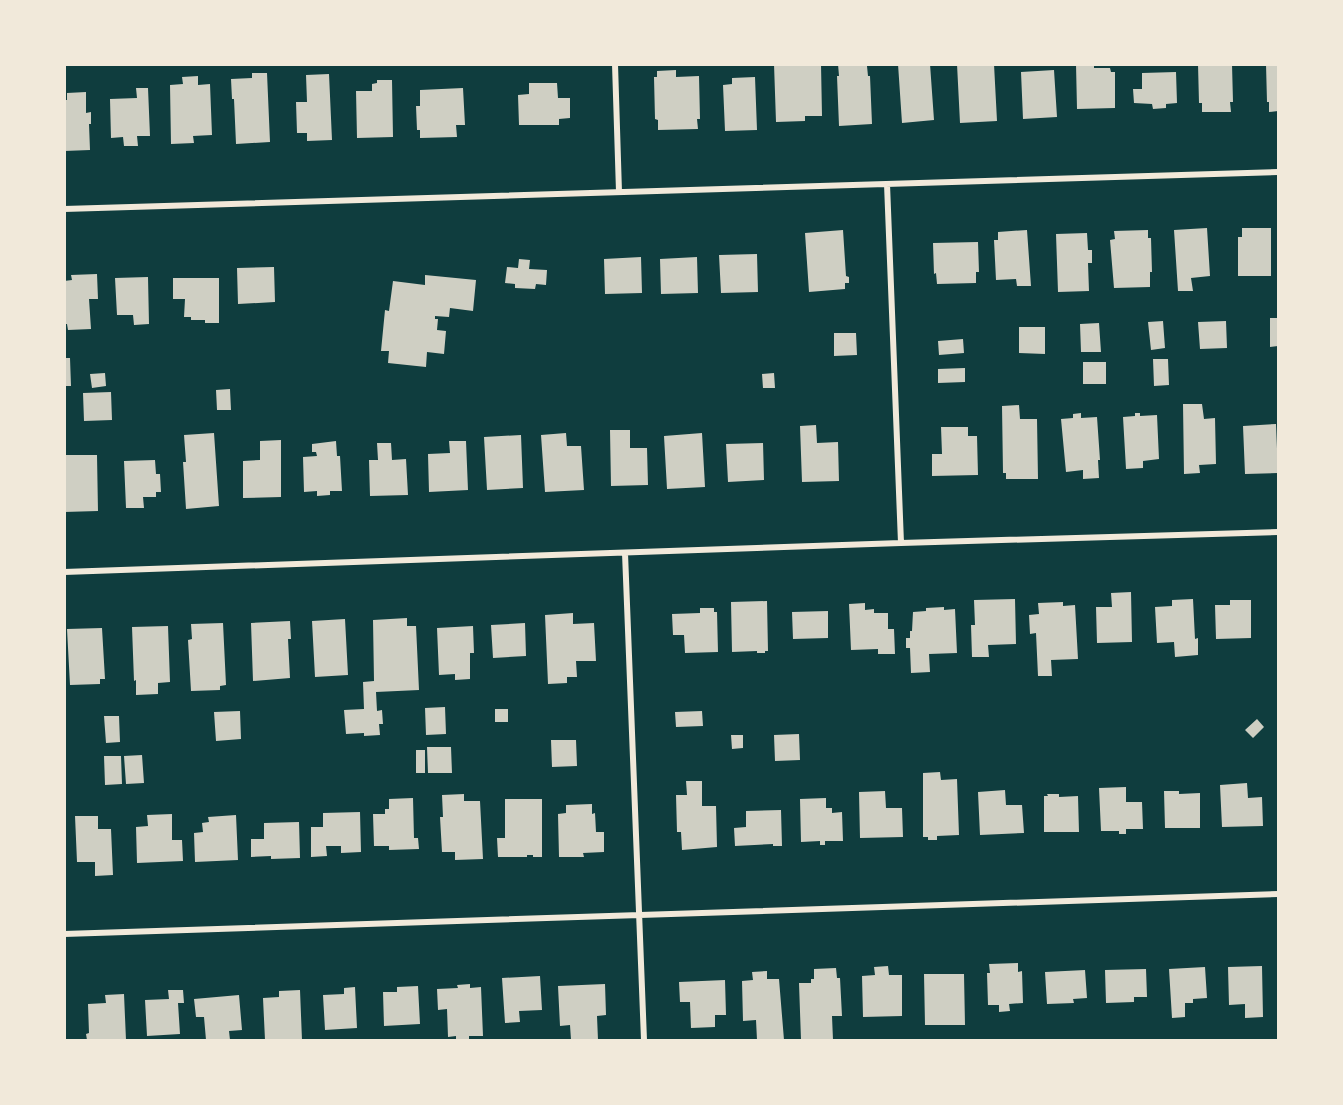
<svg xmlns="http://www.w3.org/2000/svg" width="1343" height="1105" font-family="'IBM Plex Serif',serif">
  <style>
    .building { fill: #cfcfc3 }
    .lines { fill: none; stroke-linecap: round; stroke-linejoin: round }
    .minor { stroke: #f1e9da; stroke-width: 6 }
  </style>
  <rect width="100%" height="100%" fill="#0f3d3e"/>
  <path class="building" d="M774 64H821L822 116H805V121L776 122Z
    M838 64 867 66 868 76H870L872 124 839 126 837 76H839Z
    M898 64H930L934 120 902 123Z
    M957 64H994L997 121 960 123Z
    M1076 64H1094V68H1110L1111 72H1115V108L1077 109Z
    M1198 64H1232L1233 102H1230L1231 112H1202V103H1199Z
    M1266 64H1278V111L1269 112V102H1267Z
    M676 70V77L699 76 700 119H697L698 129 658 130V120L655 119 654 77H657V71Z
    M1054 70 1057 117 1023 119 1021 72Z
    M1176 72 1177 103 1166 104V108L1153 109 1152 104 1134 103 1133 89H1142V73Z
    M252 73H267L270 142 236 144 234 99H232L231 79 252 78Z
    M329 74 332 140 307 141V133H297L296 102H307L306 75Z
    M198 76V85L210 84 212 135 193 136 194 143 171 144 170 85 183 84 182 77Z
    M755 77 757 130 725 131 723 85 732 84V78Z
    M377 80H392L393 137 357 138 356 91H372V84L377 83Z
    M529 83H557L558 98H570V118L559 119V125H519L518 95 529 94Z
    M136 88H148L150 136H137L138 146H124L123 137 111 138 110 99 137 98Z
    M463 88 465 125H456L457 137 420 138V130H417L416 106H420V90Z
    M86 92V113L91 112V124H89L90 150 64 151V100H67V93Z
    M1207 228 1210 276 1191 278 1193 291H1178L1174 230Z
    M1242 228H1271V276H1238V237H1242Z
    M843 230 846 276 849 277V283H845V289L809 292 805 233Z
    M1027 230 1031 286H1017L1016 279 996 280 994 240H998V232Z
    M1148 230V238H1151L1152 272H1150V287L1114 288 1110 240 1115 239 1114 231Z
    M1087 233 1088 250H1092V263H1088L1089 291 1058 292 1056 234Z
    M978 242 979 272H976V283L937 284 936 273 934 274 933 243Z
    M757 254 758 292 721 293 719 255Z
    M641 257 642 293 605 294 604 259Z
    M697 257 698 293 661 294 660 259Z
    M519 259 530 260 529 269 547 270 546 285 536 284 535 289 515 288V284L505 283 507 267 518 268Z
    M274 267 275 302 238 304 237 268Z
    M97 274 98 299H89L91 329 68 330 67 324H65L64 321V281L72 280 71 275Z
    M425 275 476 280 473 311 450 308 449 317 435 316V319H438L437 330 446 331 444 354 427 352 426 367 388 363 389 351H381L385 310 389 311 393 281 425 285Z
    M148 277 149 324 134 325 133 315H117L115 278Z
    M173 278H219V323H205V320H191V317H184L185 299H173Z
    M1270 318H1278V346L1270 347Z
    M1163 321 1165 348 1151 350 1148 322Z
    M1226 321 1227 348 1200 349 1198 322Z
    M1099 323 1101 352H1081L1080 324Z
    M1019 327H1045V354L1019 353Z
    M834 333H856L857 355 834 356Z
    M963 339 964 353 939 355 938 341Z
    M64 358H70L71 386H64Z
    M1153 359H1168L1169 385 1154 386Z
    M1083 362H1106V384H1083Z
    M965 368V382L938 383V369Z
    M105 373 106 386 92 388 90 374Z
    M774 373 775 388H763L762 374Z
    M230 389 231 410H217L216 390Z
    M111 392 112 420 84 421 83 393Z
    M1183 404H1202L1204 419 1215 418 1216 464 1199 465 1200 473 1184 474Z
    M1019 405 1020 419H1037L1038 479H1006V473H1003L1002 406Z
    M1081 413V418L1097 417 1100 460H1098L1099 478 1083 479V470L1066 472 1061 419 1073 418V414Z
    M1135 413H1140V416L1157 415 1159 459 1143 461V468L1126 469 1123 417 1135 416Z
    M1276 424 1278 473 1245 474 1243 426Z
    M816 425 817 443 838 442 839 481 802 482 800 426Z
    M941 427H968V436H977L978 475 932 476V454H942Z
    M610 430H630V448H647L648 485 611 486Z
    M214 433 219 506 186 509 183 462H186L184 435Z
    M566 433 567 446H581L584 490 545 492 541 435Z
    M702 433 705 487 667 489 664 436Z
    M521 435 523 488 487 490 484 437Z
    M281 440V497L243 498V461L260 460V441Z
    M336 441 337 456H340L342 491H330V495L317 496V491L304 492 303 457 317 456 316 452H312V444Z
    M449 441H466L468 490 429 492 428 454 450 453Z
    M377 443H391L392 460 406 459 408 495 370 496 369 460H378Z
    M763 443 764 480 728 482 726 444Z
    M64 455H97L98 511 64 512Z
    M155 460 156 474H160L161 492H156V497H143L144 508H126L124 461Z
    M1131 592 1132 642 1097 643 1096 607H1112L1111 593Z
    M1015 599 1016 644 988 645 989 657H972L971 625H975L974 600Z
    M1193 599 1195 639 1198 638V655L1175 657 1174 642 1157 643 1155 607 1172 606V600Z
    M1230 600H1251V638L1216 639 1215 605H1230Z
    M767 601 768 651H765V653H757V651L732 652 731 602Z
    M1063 602V606L1075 605 1078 659 1051 660 1052 676H1038L1036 633 1030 634 1029 615 1039 614 1038 603Z
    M865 603V610L874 609V613H888V629H894L895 654H878V649L851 650 849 604Z
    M944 607V610L955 609 957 653 929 654 930 672 911 673 910 648H906V638H910V631H912L913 612 926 611V608Z
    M700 608H714V612H717L718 652 685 653 684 635H673L672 614 700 613Z
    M828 611V638L793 639 792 612Z
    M573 613V624L594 623 596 661H576L577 677H567V683L548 684 545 615Z
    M407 618V626H416L419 690 376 692 377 711 382 710 383 724H379L380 735 364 736V733L346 734 344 710 364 709 363 682 374 681 373 620Z
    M345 619 348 675 315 677 312 621Z
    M290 621 291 639H288L290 678 253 681 251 623Z
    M223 623 226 685 220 686V690L191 691 188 640 192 639 191 624Z
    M525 623 526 656 493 658 491 625Z
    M168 626 170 682 158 683V694L136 695V680L134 681 132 627Z
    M473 626 474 653H470V679L455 680V674L439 675 437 628Z
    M102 628 105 679H100V684L70 685 67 629Z
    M445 707 446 734 426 735 425 708Z
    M495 709H508V722H495Z
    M240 711 241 739 216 741 214 712Z
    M702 711 703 726 676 727 675 712Z
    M104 716H119L120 742 106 743Z
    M1257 719 1264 727 1253 738 1245 730Z
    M799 734 800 760 775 761 774 735Z
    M731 735H743V748L732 749Z
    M551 740H576L577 766 552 767Z
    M427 747H451L452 773H428Z
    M416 750H425V773H416Z
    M142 755 144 783 126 784 124 756Z
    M104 756H121L122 784 105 785Z
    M940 772 941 780 957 779 959 835 937 836V840H928V837H923V773Z
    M686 781H702V806H716L717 847 682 850 681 832H677L676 795H687Z
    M1247 783 1248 798 1262 797 1263 826 1222 827 1220 785Z
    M1126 787V802H1142L1143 829H1126V834H1119V831H1101L1099 788Z
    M1005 790 1006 805H1022L1024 833 980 835 978 792Z
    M885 791 886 808H902L903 837 860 838 859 792Z
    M1164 791H1179V794L1200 793V828H1165Z
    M464 794V801H480L483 859 455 860V852H442L440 817H443L442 795Z
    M1047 794H1059V797L1078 796 1079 832H1044V796H1048Z
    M413 798 414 838H418L419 849 389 850V846H374L373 814H385V809H389V799Z
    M826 798V808H832V813L842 812 843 841H825V845H820V841L801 842 800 799Z
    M505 799H542V857H533V855H527V857H498L497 838H505Z
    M592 804V814L595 813 596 832H604V852L583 853 584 857H559L558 814 566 813V805Z
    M781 810 782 846H773V844L735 846 734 828 746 827V811Z
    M360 812 361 852 341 853V846H326L327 856 311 857V827H323V813Z
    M172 814V840H182L183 861 137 863 136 827 148 826 147 815Z
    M236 815 238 860 195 862 194 833 203 832 202 823 209 822 208 817Z
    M75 816H98V829H111L113 875 95 876V862H77Z
    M299 822 300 858 271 859V856L251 857V839H264V823Z
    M1018 963V972L1022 971 1023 1003 1009 1004 1010 1011 999 1012V1005H988L987 973H990L989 964Z
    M888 966 889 975H902V1016L863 1017 862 976 875 975 874 967Z
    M1262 966 1263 1017 1245 1018V1004L1229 1005 1228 967Z
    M1205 967 1207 998 1193 999V1003H1185V1017L1172 1018 1169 969Z
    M836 968 837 978H840L842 1016H832L833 1040H801L799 983H811V979H814V969Z
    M1146 969 1147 997H1134V1002L1106 1003 1105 970Z
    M1085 970 1087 998 1073 999 1074 1003 1047 1004 1045 972Z
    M767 971V979H779L784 1040H757L756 1020 743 1021 742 981 753 980 752 972Z
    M924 974H964L965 1025H925Z
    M540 976 542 1010 519 1011 520 1022 505 1023 502 978Z
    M725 980 726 1015H715V1027L691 1028 690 1002H680L679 982Z
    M470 984V988L481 987 483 1036H469V1040H456V1036L448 1037 447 1009 438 1010 437 989 458 988 457 985Z
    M605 984 606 1015 597 1016 598 1040H571L570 1025 560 1026 558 986Z
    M418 986 420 1024 384 1026 383 992H397V987Z
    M355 987 357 1028 325 1030 323 995 344 994V988Z
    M168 990H183L184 1003H178L180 1034 147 1036 145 1000 169 999Z
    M300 990 302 1040H265L263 998 279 997V991Z
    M124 994 126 1040H87L86 1034 89 1033 88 1004 106 1003 105 995Z
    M239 995 242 1030 229 1031 230 1040H206L204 1017H196L194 999Z"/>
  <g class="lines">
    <path class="minor" d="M615 64 619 192
      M887 184 901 543
      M64 209 1278 172
      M625 553 644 1040
      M64 572 901 543 1278 532
      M64 934 1278 894"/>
  </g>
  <rect width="1343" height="1105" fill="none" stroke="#f1e9da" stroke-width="132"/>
</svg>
